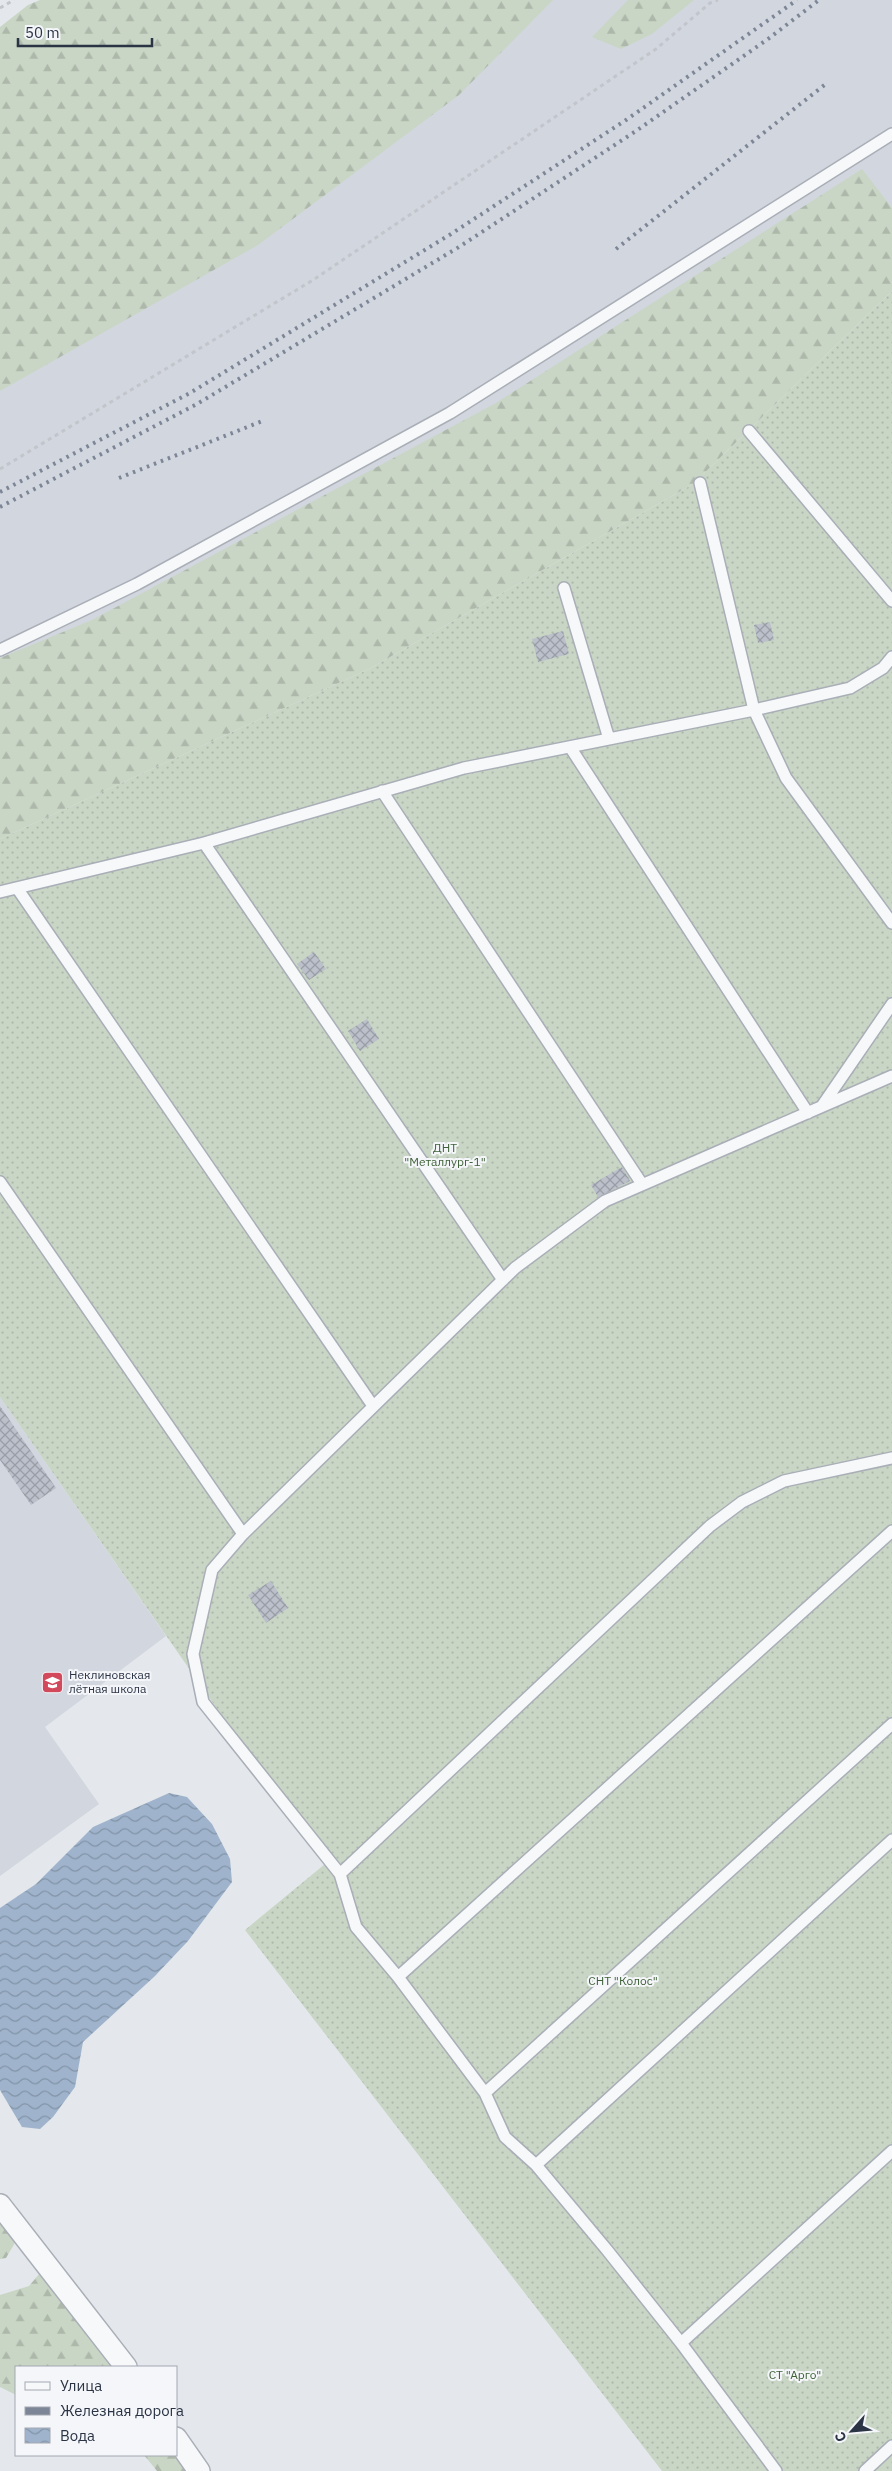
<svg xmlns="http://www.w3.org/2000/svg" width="892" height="2471" font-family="'IBM Plex Sans',sans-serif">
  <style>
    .built { fill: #d2d6de }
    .grass { fill: url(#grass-dots) }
    .forest { fill: url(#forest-firs) }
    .water { fill: url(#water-waves) }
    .building { fill: url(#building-cross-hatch) }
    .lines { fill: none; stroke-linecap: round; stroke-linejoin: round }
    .service-casing { stroke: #a9aeb7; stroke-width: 14 }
    .minor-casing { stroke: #a9aeb7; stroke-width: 24 }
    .path { stroke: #c2c5cb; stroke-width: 3; stroke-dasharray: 4 4; stroke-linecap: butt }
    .service { stroke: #f7f8fa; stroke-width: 11 }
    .minor { stroke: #f7f8fa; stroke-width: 21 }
    .rail { stroke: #7d8696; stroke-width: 4; stroke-dasharray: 2.5 5; stroke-linecap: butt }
    .labels { text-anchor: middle; stroke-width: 4; stroke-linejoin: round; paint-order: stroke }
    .park-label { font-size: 12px; fill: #3f6138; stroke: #f4f6f9 }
    .poi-label { font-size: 12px; fill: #2b3445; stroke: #f4f6f9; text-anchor: start }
  </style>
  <defs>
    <pattern id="grass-dots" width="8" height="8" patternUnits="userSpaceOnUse" patternTransform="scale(1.25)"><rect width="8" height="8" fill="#c9d6c5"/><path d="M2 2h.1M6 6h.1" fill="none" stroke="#adb8ab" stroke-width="1.8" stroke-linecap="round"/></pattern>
    <pattern id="forest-firs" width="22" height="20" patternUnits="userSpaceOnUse" patternTransform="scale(1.25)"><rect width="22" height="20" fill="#c9d6c5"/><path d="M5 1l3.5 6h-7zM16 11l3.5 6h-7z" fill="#adb8ab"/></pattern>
    <pattern id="water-waves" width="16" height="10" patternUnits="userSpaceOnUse" patternTransform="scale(1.25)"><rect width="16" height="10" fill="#9fb4cc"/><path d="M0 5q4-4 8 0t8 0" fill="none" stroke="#8293a7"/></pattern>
    <pattern id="building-cross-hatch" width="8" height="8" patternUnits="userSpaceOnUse" patternTransform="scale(1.25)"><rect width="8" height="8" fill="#bbc0ca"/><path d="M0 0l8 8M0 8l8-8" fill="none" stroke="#989da6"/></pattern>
  </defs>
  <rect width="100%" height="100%" fill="#e4e7ec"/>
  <path class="built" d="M198 0H892V263L0 742V109Z
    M0 1397 166 1636 45 1727 99 1804 0 1876Z"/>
  <path class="grass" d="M892 291V2471H662L245 1930 325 1864 0 1397V839L369 669 693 484Z"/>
  <path class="forest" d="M40 0H553L459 95 258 245 0 391V27L28 5Z
    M628 0H694L652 34 621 49 592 37Z
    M862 169 892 208V291L693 484 369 669 0 839V658L92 620 496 403Z
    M0 2202 19 2236 6 2258 0 2259Z
    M46 2266 121 2367H16V2395L0 2387V2295L29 2286Z
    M144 2455H176L198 2471H157Z"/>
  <path class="water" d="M169 1793 187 1797 212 1824 230 1859 232 1882 188 1941 155 1976 83 2042 75 2087 53 2117 40 2129 22 2127 0 2090V1908L36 1884 93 1827Z"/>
  <path class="building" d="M770 622 774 640 758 643 754 625Z
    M563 631 569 654 538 662 532 639Z
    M314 952 326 969 309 980 297 964Z
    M367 1019 379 1039 360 1051 348 1031Z
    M622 1167 630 1181 598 1197 591 1185Z
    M0 1406 56 1488 31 1505 0 1460Z
    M271 1581 288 1608 266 1623 248 1595Z"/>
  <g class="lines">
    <defs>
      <path id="service" d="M749 431 892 601
        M700 483 754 710 786 778 892 923
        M564 588 609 739
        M0 650 137 584 450 413 892 134
        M570 747 808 1113
        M382 791 642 1184
        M204 843 503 1280
        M17 888 373 1406
        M0 892 204 843 464 768 754 710 850 688 883 668 892 657
        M822 1106 892 1004
        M0 1182 243 1534
        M340 1874 710 1526 742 1502 784 1481 892 1458
        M398 1977 892 1531
        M485 2093 892 1724
        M536 2165 892 1840
        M681 2343 892 2151
        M776 2471 681 2343 607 2250 536 2165 505 2137 485 2093 398 1977 356 1927 340 1874 203 1702 193 1654 212 1570 243 1534 515 1268 605 1201 892 1076
        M865 2471 892 2446"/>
      <path id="minor" d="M0 2205 126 2367
        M176 2438 199 2471"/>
    </defs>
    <use href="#service" class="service-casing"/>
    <use href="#minor" class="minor-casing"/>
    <path class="path" d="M0 8 14 0
      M0 469 313 280 656 49 710 3 718 0"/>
    <use href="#service" class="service"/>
    <use href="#minor" class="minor"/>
    <path class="rail" d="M616 249 827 83
      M119 478 265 420
      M0 492 190 393 451 234 626 120 797 0
      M0 507 197 404 459 247 636 131 768 39 819 0"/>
  </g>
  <defs>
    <symbol id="school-square" viewBox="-11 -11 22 22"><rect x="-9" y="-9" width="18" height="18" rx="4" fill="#d1495b" stroke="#f4f6f9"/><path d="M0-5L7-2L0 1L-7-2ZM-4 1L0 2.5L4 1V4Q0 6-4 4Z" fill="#fff"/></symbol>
  </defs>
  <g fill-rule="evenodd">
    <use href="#school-square" x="40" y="1670" width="25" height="25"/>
  </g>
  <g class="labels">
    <g class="park-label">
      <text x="445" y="1152">ДНТ<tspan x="445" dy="14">"Металлург-1"</tspan></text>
      <text x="623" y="1985">СНТ "Колос"</text>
      <text x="795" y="2379">СТ "Арго"</text>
    </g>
    <g class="poi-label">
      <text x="69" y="1679">Неклиновская<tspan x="69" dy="14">лётная школа</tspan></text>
    </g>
  </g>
  <rect x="15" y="2366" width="162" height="90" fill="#f4f6f9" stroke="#a4a8b1"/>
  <rect x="25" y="2382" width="25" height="8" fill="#f7f8fa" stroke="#a4a8b1"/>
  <text x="60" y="2391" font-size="15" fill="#2b3445">Улица</text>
  <rect x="25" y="2407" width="25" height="8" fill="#7d8696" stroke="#a4a8b1"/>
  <text x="60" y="2416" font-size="15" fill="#2b3445">Железная дорога</text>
  <rect x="25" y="2428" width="25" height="15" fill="url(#water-waves)" stroke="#a4a8b1"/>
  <text x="60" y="2441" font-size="15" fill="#2b3445">Вода</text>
  <g transform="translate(852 2431) rotate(243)" stroke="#f4f6f9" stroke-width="4" paint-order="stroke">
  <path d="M0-4L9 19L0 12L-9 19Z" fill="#2b3445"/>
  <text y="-8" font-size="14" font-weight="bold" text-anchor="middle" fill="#2b3445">С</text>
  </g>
  <path d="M18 38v8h134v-8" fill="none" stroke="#2b3445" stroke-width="2.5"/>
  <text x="25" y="38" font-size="15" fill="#2b3445" stroke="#f4f6f9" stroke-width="4" paint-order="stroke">50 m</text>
</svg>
